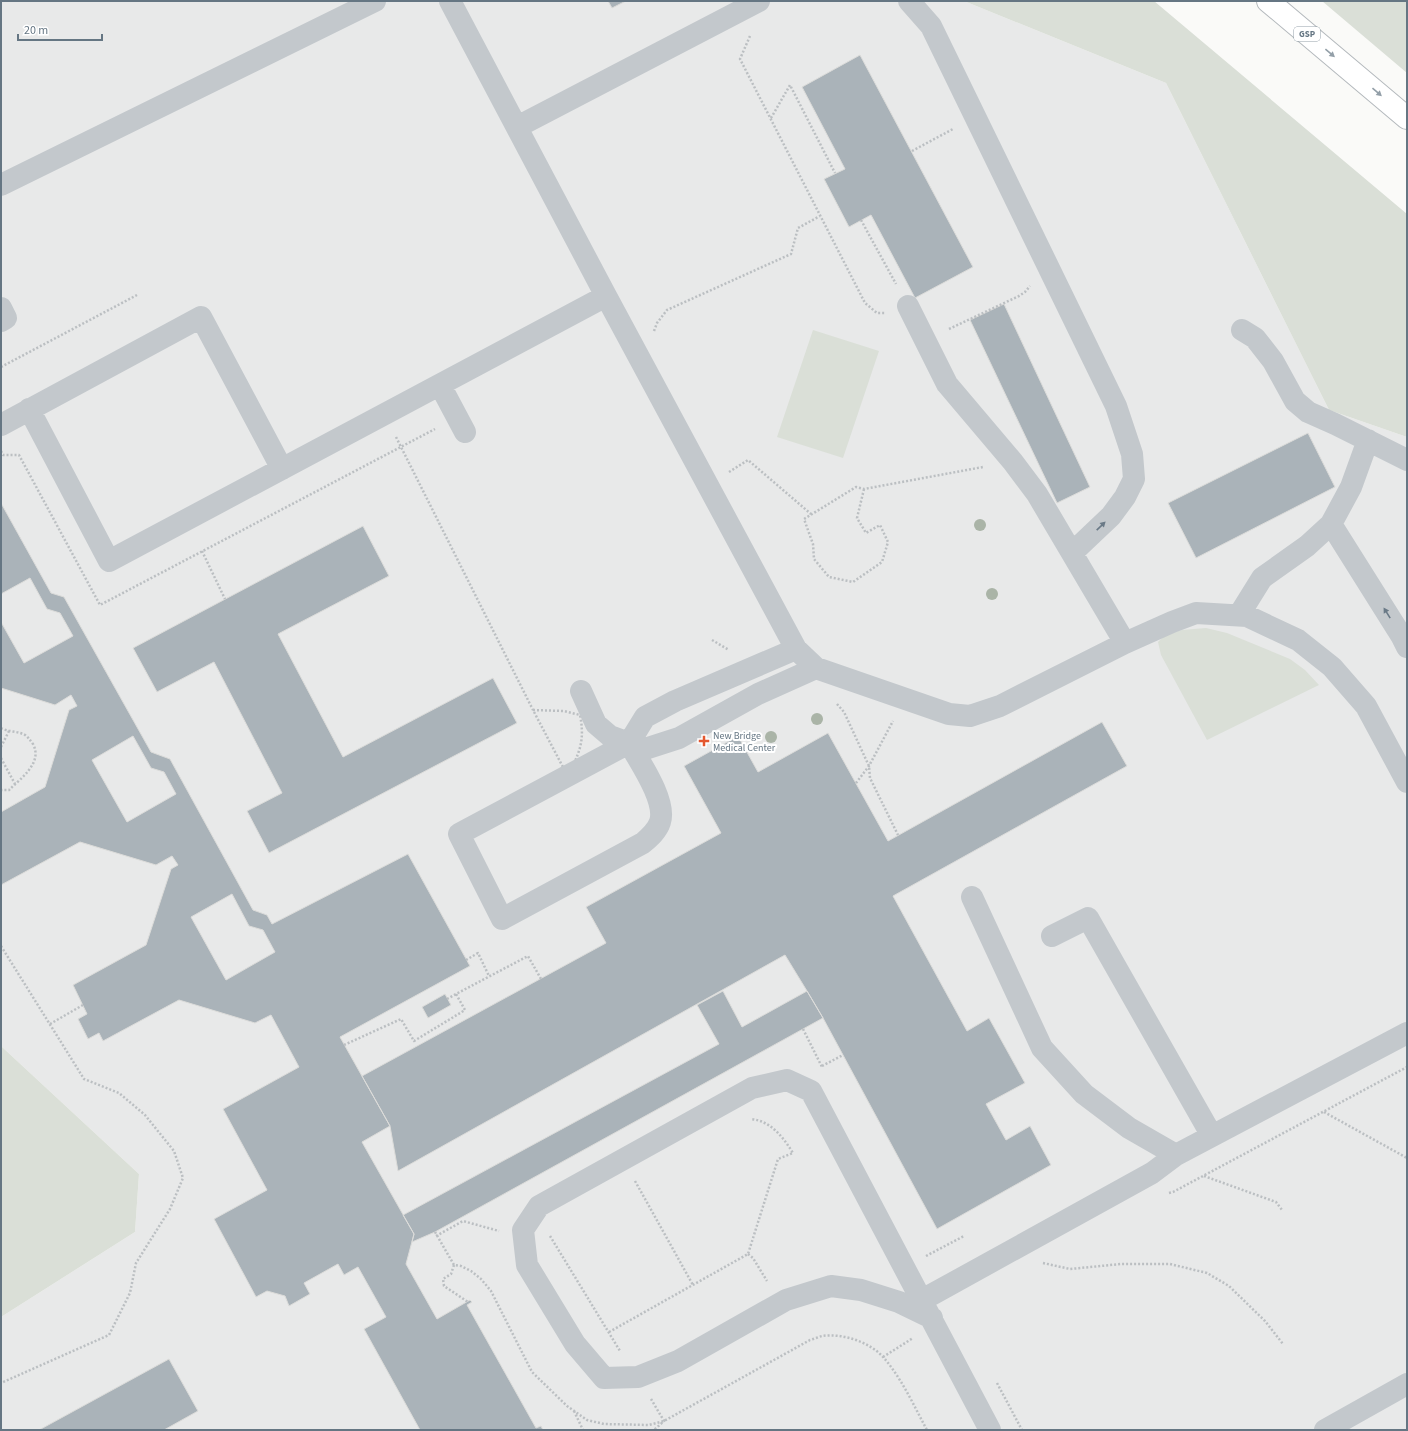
<svg xmlns="http://www.w3.org/2000/svg" width="1408" height="1431" font-family="'Source Sans 3',sans-serif">
  <style>
    .built { fill: #e8e9e9 }
    .green { fill: #dadfd7 }
    .building { fill: #aab3b9; stroke: #dcdcda; fill-rule: evenodd }
    .lines { fill: none; stroke-linecap: round; stroke-linejoin: round }
    .highway-casing { stroke: #b4b9bd; stroke-width: 24 }
    .path { stroke: #bbbfc2; stroke-width: 2.5; stroke-dasharray: 2 2; stroke-linecap: butt }
    .minor { stroke: #c3c8cc; stroke-width: 22 }
    .highway { stroke: #fff; stroke-width: 22 }
    .tree { fill: #aab4a7 }
    .oneway { fill: #939fa8 }
    .oneway2 { fill: #6a7a87 }
    .poi-dot { fill: #e4572e; stroke: #fff; stroke-width: 1.5 }
    .labels { text-anchor: middle; stroke-width: 4; stroke-linejoin: round; paint-order: stroke }
    .shield { fill: #fff; stroke: #939fa8; stroke-width: 1 }
    .shield-label { font-size: 9px; font-weight: bold; fill: #657683 }
    .poi-label { font-size: 10px; fill: #657683; stroke: #fff; text-anchor: start }
  </style>
  <rect width="100%" height="100%" fill="#fafaf8"/>
  <path class="built" d="M1 1H964L1166 83 1329 410 1407 437V1430H1V1317L135 1232 139 1174 1 1046Z"/>
  <path class="green" d="M964 1H1154L1407 214V437L1329 410 1166 83Z
    M1322 1H1407V73Z
    M813 330 879 351 843 458 777 437Z
    M1206 628 1227 633 1290 659 1305 670 1319 685 1207 740 1161 655 1158 642 1166 634 1182 630Z
    M1 1046 139 1174 135 1232 1 1317Z"/>
  <path class="building" d="M608 1H626L612 8Z
    M860 55 973 267 915 298 871 215 849 227 824 179 845 169 802 87Z
    M1004 304 1090 487 1057 503 970 320Z
    M1308 433 1335 487 1196 558 1168 503Z
    M1 503 51 593 64 597 151 752 170 759 253 910 267 915 272 924 408 854 470 966 340 1037 390 1126 362 1142 414 1234 406 1264 437 1319 470 1300 472 1302 467 1305 536 1428 541 1426 543 1430H420L364 1329 386 1317 358 1267 344 1275 338 1264 304 1283 310 1294 289 1306 285 1296 267 1291 256 1297 214 1219 267 1190 223 1109 299 1067 271 1015 255 1023 179 1000 103 1041 99 1033 88 1039 78 1019 87 1014 73 985 146 945 171 869 178 865 172 856 156 865 80 842 1 885V812L45 787 69 710 77 706 71 695 55 705 1 688V622L24 663 73 636 60 613 47 609 30 578 1 594ZM133 736 151 768 164 772 176 794 127 822 92 760ZM232 894 249 926 263 930 275 952 226 980 191 917Z
    M363 526 389 576 278 634 343 757 493 678 517 723 269 853 247 811 282 793 214 662 157 692 133 648Z
    M1102 722 1127 766 893 896 967 1031 989 1018 1025 1083 986 1104 1006 1140 1030 1126 1051 1165 937 1229 823 1018 807 991 785 955 398 1171 390 1126 362 1076 606 943 586 907 721 833 684 766 738 736 758 772 828 733 888 841Z
    M723 991 742 1027 807 991 823 1018 435 1232 412 1242 414 1234 403 1215 719 1044 697 1005Z
    M445 994 451 1005 428 1018 422 1007Z
    M169 1359 198 1411 164 1430H39Z"/>
  <g class="lines">
    <defs>
      <path id="highway" d="M1268 1 1407 118"/>
    </defs>
    <use href="#highway" class="highway-casing"/>
    <path class="path" d="M750 36 740 59 865 303 877 313H885
      M771 118 790 85 835 173
      M912 151 953 129
      M861 220 896 284
      M949 329 1019 296 1025 292 1030 286
      M654 331 657 323 667 310 791 254 798 228 820 216
      M1 367 137 295
      M396 437 533 710
      M1 451 3 455H19L100 605 435 429
      M729 472 748 460 811 514
      M864 489 857 518 866 533 880 525 888 542 882 562 853 582 829 577 814 559 813 544 804 519 856 487 864 489 983 467
      M202 551 225 599
      M712 640 729 650
      M837 704 844 712 869 766 870 778 898 835
      M533 710 564 711 580 715C584 735 582 748 572 767L564 769Z
      M1 728C8 732 18 731 25 735 29 738 30 740 33 744 43 763 21 778 9 790H1
      M1 747 9 731
      M1 758 15 784
      M856 783 869 766 893 721
      M1 946 84 1079 119 1093 145 1115 174 1151 183 1178 170 1209 136 1263 130 1293 109 1335 1 1383
      M466 960 478 953 489 976
      M447 999 456 994
      M50 1024 83 1005
      M803 1029 822 1067
      M344 1045 401 1019 414 1041 465 1010 456 994 528 956 541 979
      M822 1066 843 1055
      M1324 1112 1407 1158
      M1204 1176 1276 1202 1282 1210
      M635 1181 693 1285
      M1169 1193 1173 1192 1407 1067
      M435 1232 454 1265 461 1266 471 1271 481 1279 491 1291 532 1372 567 1406 587 1420 604 1424 649 1425 664 1421 810 1340C814 1339 818 1337 822 1336 843 1333 870 1342 884 1358 902 1379 914 1406 927 1430
      M436 1236 463 1221 499 1231
      M550 1236 620 1351
      M748 1254 753 1258 767 1281
      M926 1256 964 1236
      M1043 1263 1070 1269 1121 1264H1170L1207 1273 1229 1286 1265 1321 1283 1344
      M454 1265 451 1274 443 1279 444 1286 468 1302
      M609 1332 748 1254 778 1159 793 1153C783 1137 771 1121 751 1119
      M883 1357 913 1338
      M997 1383 1022 1430
      M651 1399 664 1421 654 1430
      M574 1411 583 1430"/>
    <path class="minor" d="M450 1 606 296 796 649 816 668 949 714 970 716 1000 706 1125 643 1172 622 1196 613 1247 616 1298 640 1332 667 1366 706 1407 782
      M909 1 931 26 1116 406 1132 454 1134 479 1125 497 1111 516 1072 553
      M517 127 759 1
      M1 185 375 1
      M908 306 947 384 1013 462 1037 494 1125 643
      M1 308 6 318 1 321
      M1242 330 1255 338 1273 361 1295 401 1308 412 1335 424 1407 460
      M440 385 465 432
      M29 409 109 561 606 296
      M1 425 201 317 282 469
      M1331 524 1402 637 1407 647
      M1239 615 1262 578 1307 546 1331 524 1351 487 1368 440
      M796 649 675 701 645 717 629 743 648 748 679 738 758 694 816 668
      M581 691 596 724 610 736 629 743C639 761 667 801 660 822 657 831 650 837 643 843L502 919 459 834 629 743
      M972 897 1042 1048 1084 1094 1129 1128 1176 1155 1407 1033
      M1052 936 1088 918 1212 1136
      M922 1300 1152 1173 1176 1155
      M932 1318 899 1302 861 1290 831 1286 786 1300 678 1361 638 1377 604 1378 575 1344 527 1265 523 1230 539 1206 752 1088 787 1080 811 1091 990 1430
      M1325 1430 1407 1384"/>
    <use href="#highway" class="highway"/>
  </g>
  <g class="tree">
    <circle cx="980" cy="525" r="6"/>
    <circle cx="992" cy="594" r="6"/>
    <circle cx="817" cy="719" r="6"/>
    <circle cx="771" cy="737" r="6"/>
  </g>
  <defs><path id="oneway-solid" d="M-6-.8H1V-3.2L6.5 0L1 3.2V.8H-6Z"/></defs>
  <g class="oneway">
    <use href="#oneway-solid" transform="translate(1330 53) rotate(40)"/>
    <use href="#oneway-solid" transform="translate(1377 92) rotate(41)"/>
  </g>
  <g class="oneway2">
    <use href="#oneway-solid" transform="translate(1101 526) rotate(-44)"/>
    <use href="#oneway-solid" transform="translate(1387 613) rotate(-122)"/>
  </g>
  <path class="poi-dot" d="M702 735h4v4h4v4h-4v4h-4v-4h-4v-4h4z"/>
  <g class="labels">
    <rect class="shield" x="1294" y="27" width="26" height="14" rx="3"/>
    <g class="shield-label">
      <text x="1307" y="37">GSP</text>
    </g>
    <g class="poi-label">
      <text x="713" y="739">New Bridge<tspan x="713" dy="12">Medical Center</tspan></text>
    </g>
  </g>
  <rect width="1408" height="1431" fill="none" stroke="#657683" stroke-width="4"/>
  <path d="M18 34v6h84v-6" fill="none" stroke="#657683" stroke-width="2"/>
  <text x="24" y="34" font-size="12" fill="#657683" stroke="#ffffff" stroke-width="3" paint-order="stroke">20 m</text>
</svg>
